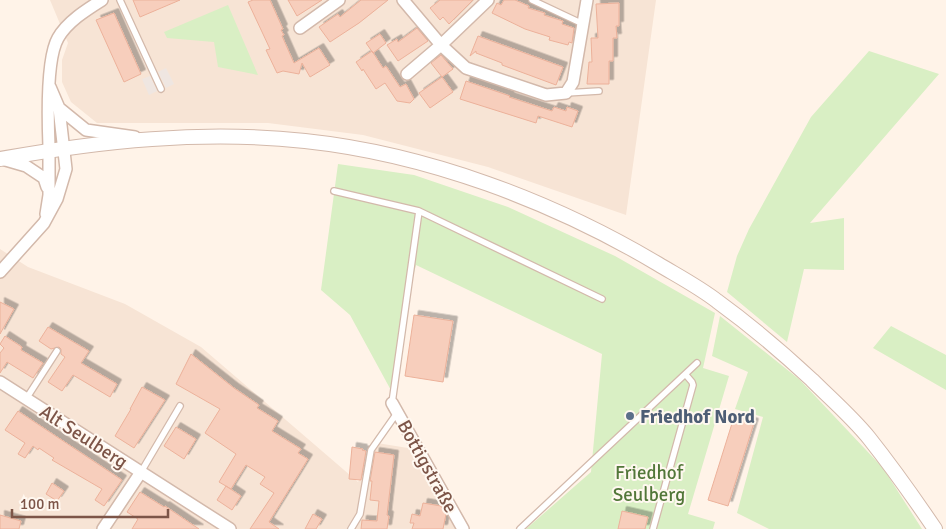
<svg xmlns="http://www.w3.org/2000/svg" width="946" height="529" font-family="Signika,sans-serif">
  <style>
    .residential { fill: #f7e4d5 }
    .industrial { fill: #efe6e1 }
    .green { fill: #d9efc4 }
    .building { fill: #f7cebc; stroke: #ecb19a; filter: url(#shadow) }
    .lines { fill: none; stroke-linecap: round; stroke-linejoin: round }
    .service-casing { stroke: #d3b9ab; stroke-width: 8 }
    .minor-casing { stroke: #d3b9ab; stroke-width: 14 }
    .tertiary-casing { stroke: #d3b9ab; stroke-width: 16 }
    .service { stroke: #fff; stroke-width: 5.5 }
    .minor { stroke: #fff; stroke-width: 11 }
    .tertiary { stroke: #fff; stroke-width: 14 }
    .service-dot { fill: #5c6f8a; stroke: #fff8f0; stroke-width: 2 }
    .labels { text-anchor: middle; stroke-width: 4; stroke-linejoin: round; paint-order: stroke }
    .service-label { font-size: 19px; font-weight: bold; fill: #4e5e75; stroke: #fff8f0; text-anchor: start }
    .street-label { font-size: 19px; fill: #7d5548; stroke: #fff8f0 }
    .park-label { font-size: 19px; fill: #527739; stroke: #fff8f0 }
  </style>
  <defs>
    <filter id="shadow"><feDropShadow dx="4.5" dy="-4.5" stdDeviation="0" flood-color="#0004"/></filter>
  </defs>
  <rect width="100%" height="100%" fill="#fff3e8"/>
  <path class="residential" d="M50 0H656L626 215 488 167 363 135 268 123H97L71 102 62 82V60L68 43Z
    M0 249 28 267 125 304 201 347 358 482 377 443 414 449 462 529H0Z"/>
  <path class="industrial" d="M166 68 174 84 166 88 158 72Z
    M150 76 157 91 149 95 142 79Z"/>
  <path class="green" d="M228 5 258 75 218 67 214 42 167 38 164 32Z
    M869 51 939 74 810 223 844 218V270L804 269 787 342 727 292 737 256 749 229 811 117Z
    M338 164 414 175 508 207 615 256 715 313 703 368 729 376 688 514 715 522 713 529H526L591 472 602 354 416 265 406 304 393 394 350 315 321 290Z
    M720 316 800 380 883 468 922 529H769L737 513 763 417 735 409 748 372 712 356Z
    M891 326 946 355V390L873 348Z"/>
  <path class="building" d="M133 0H180L140 17Z
    M253 0H270L283 29 281 30 284 35 282 36 294 63 319 48 330 65 310 77 302 63 299 74 283 71 277 73 266 50 270 49 248 2Z
    M288 0H322L297 16Z
    M361 0H388L359 23 330 42 319 27 338 14 340 17Z
    M440 0H473L449 24 443 17 440 20 430 8Z
    M504 0H515L529 6 528 8 545 13 544 15 563 21 562 24 574 28 572 43 569 42 568 45 549 40 550 37 525 29 492 13 497 3 501 5Z
    M619 3V26H616L617 38H613V61H609V84H587L589 62H592L591 38H598L596 4Z
    M114 13 141 74 124 82 96 20Z
    M417 28 428 41 398 61 387 45 397 39 398 42Z
    M380 34 386 43 373 53 366 43Z
    M478 36 563 67 556 85 502 65V63L476 53V51L470 56Z
    M372 51 383 68 386 66 400 87 406 84 414 99 410 103 397 101 385 83 376 89 363 69 362 71 356 62Z
    M441 55 453 69 442 77 453 92 430 108 419 93 442 77 431 63Z
    M466 81 510 96 509 97 552 111 554 107 566 111 567 107 578 111 572 127 538 116 536 123 460 99Z
    M0 302 14 309 0 334Z
    M414 315 453 321 443 382 405 376Z
    M48 327 89 351 81 363 117 384 110 397 73 375 62 391 48 382 65 357 61 354V349L59 347 51 349 39 341Z
    M5 336 22 347 21 350 43 363 33 378 7 362 0 373V353L4 348 0 344Z
    M191 354 234 388 259 405 257 408 278 421 272 431 301 449 298 453 308 459 269 522 279 529H250L274 493 260 484 265 477 246 465 231 489 219 482 236 454 205 433 220 409 176 384Z
    M142 387 165 400 134 448 115 436 131 409H130Z
    M18 411 122 480 104 506 95 500 102 489 52 460 54 458 39 448 38 450 33 446 25 458 18 454 25 443 5 430Z
    M734 417 754 423 728 506 708 500Z
    M176 427 196 439 184 459 164 446Z
    M352 447 363 449 362 450 366 451 361 480 349 479Z
    M375 452 394 455 387 515 389 516 387 529H361L362 520 377 521 379 501 370 500 372 481H370Z
    M52 483 64 491 57 501 46 494Z
    M226 486 241 496 232 510 217 500Z
    M140 492 164 507 165 506 199 529H132L138 519 127 512Z
    M423 503 441 506 446 514 443 529H412L414 523H410L412 514 420 516Z
    M622 511 648 517 645 529H618Z
    M313 514 322 519 316 529H305Z
    M0 515 21 521 19 529H0Z"/>
  <g class="lines">
    <defs>
      <path id="service" d="M120 0 161 89
        M532 0 583 24
        M566 93 599 91
        M334 191 419 211 602 299
        M26 399 57 351
        M392 403 419 211
        M141 472 180 406
        M351 529 360 514 371 450 397 413
        M520 529 697 363
        M653 529 693 385 692 382 686 375"/>
      <path id="minor" d="M403 0 441 45 407 74
        M488 0 441 45 466 68 546 95 566 93 573 82 587 0
        M300 28 339 0
        M59 108 86 130 135 137
        M49 147C48 122 46 59 58 38 67 22 86 10 102 0
        M2 159 26 166 44 178 47 187
        M46 214 49 195V150
        M0 272 44 223 57 199 66 169 59 108 50 87
        M0 382 230 529
        M392 403 463 529
        M103 529 141 472"/>
      <path id="tertiary" d="M0 159C100 141 203 130 305 141 427 154 552 201 658 264 678 276 699 287 717 301 750 325 782 352 812 380 831 399 852 417 869 438 892 467 914 498 935 529"/>
    </defs>
    <use href="#service" class="service-casing"/>
    <use href="#minor" class="minor-casing"/>
    <use href="#tertiary" class="tertiary-casing"/>
    <use href="#service" class="service"/>
    <use href="#minor" class="minor"/>
    <use href="#tertiary" class="tertiary"/>
  </g>
  <circle class="service-dot" cx="630" cy="416" r="5"/>
  <g class="labels">
    <g class="service-label">
      <text x="640" y="423">Friedhof Nord</text>
    </g>
    <g class="street-label">
      <text transform="translate(84 436) rotate(33)" y="7">Alt Seulberg</text>
      <text transform="translate(428 466) rotate(61)" y="7">Bottigstraße</text>
    </g>
    <g class="park-label">
      <text x="649" y="479">Friedhof<tspan x="649" dy="22">Seulberg</tspan></text>
    </g>
  </g>
  <path d="M12 509v8h156v-8" fill="none" stroke="#7d5548" stroke-width="2.5"/>
  <text x="20" y="509" font-size="15" fill="#7d5548" stroke="#fff8f0" stroke-width="4" paint-order="stroke">100 m</text>
</svg>
